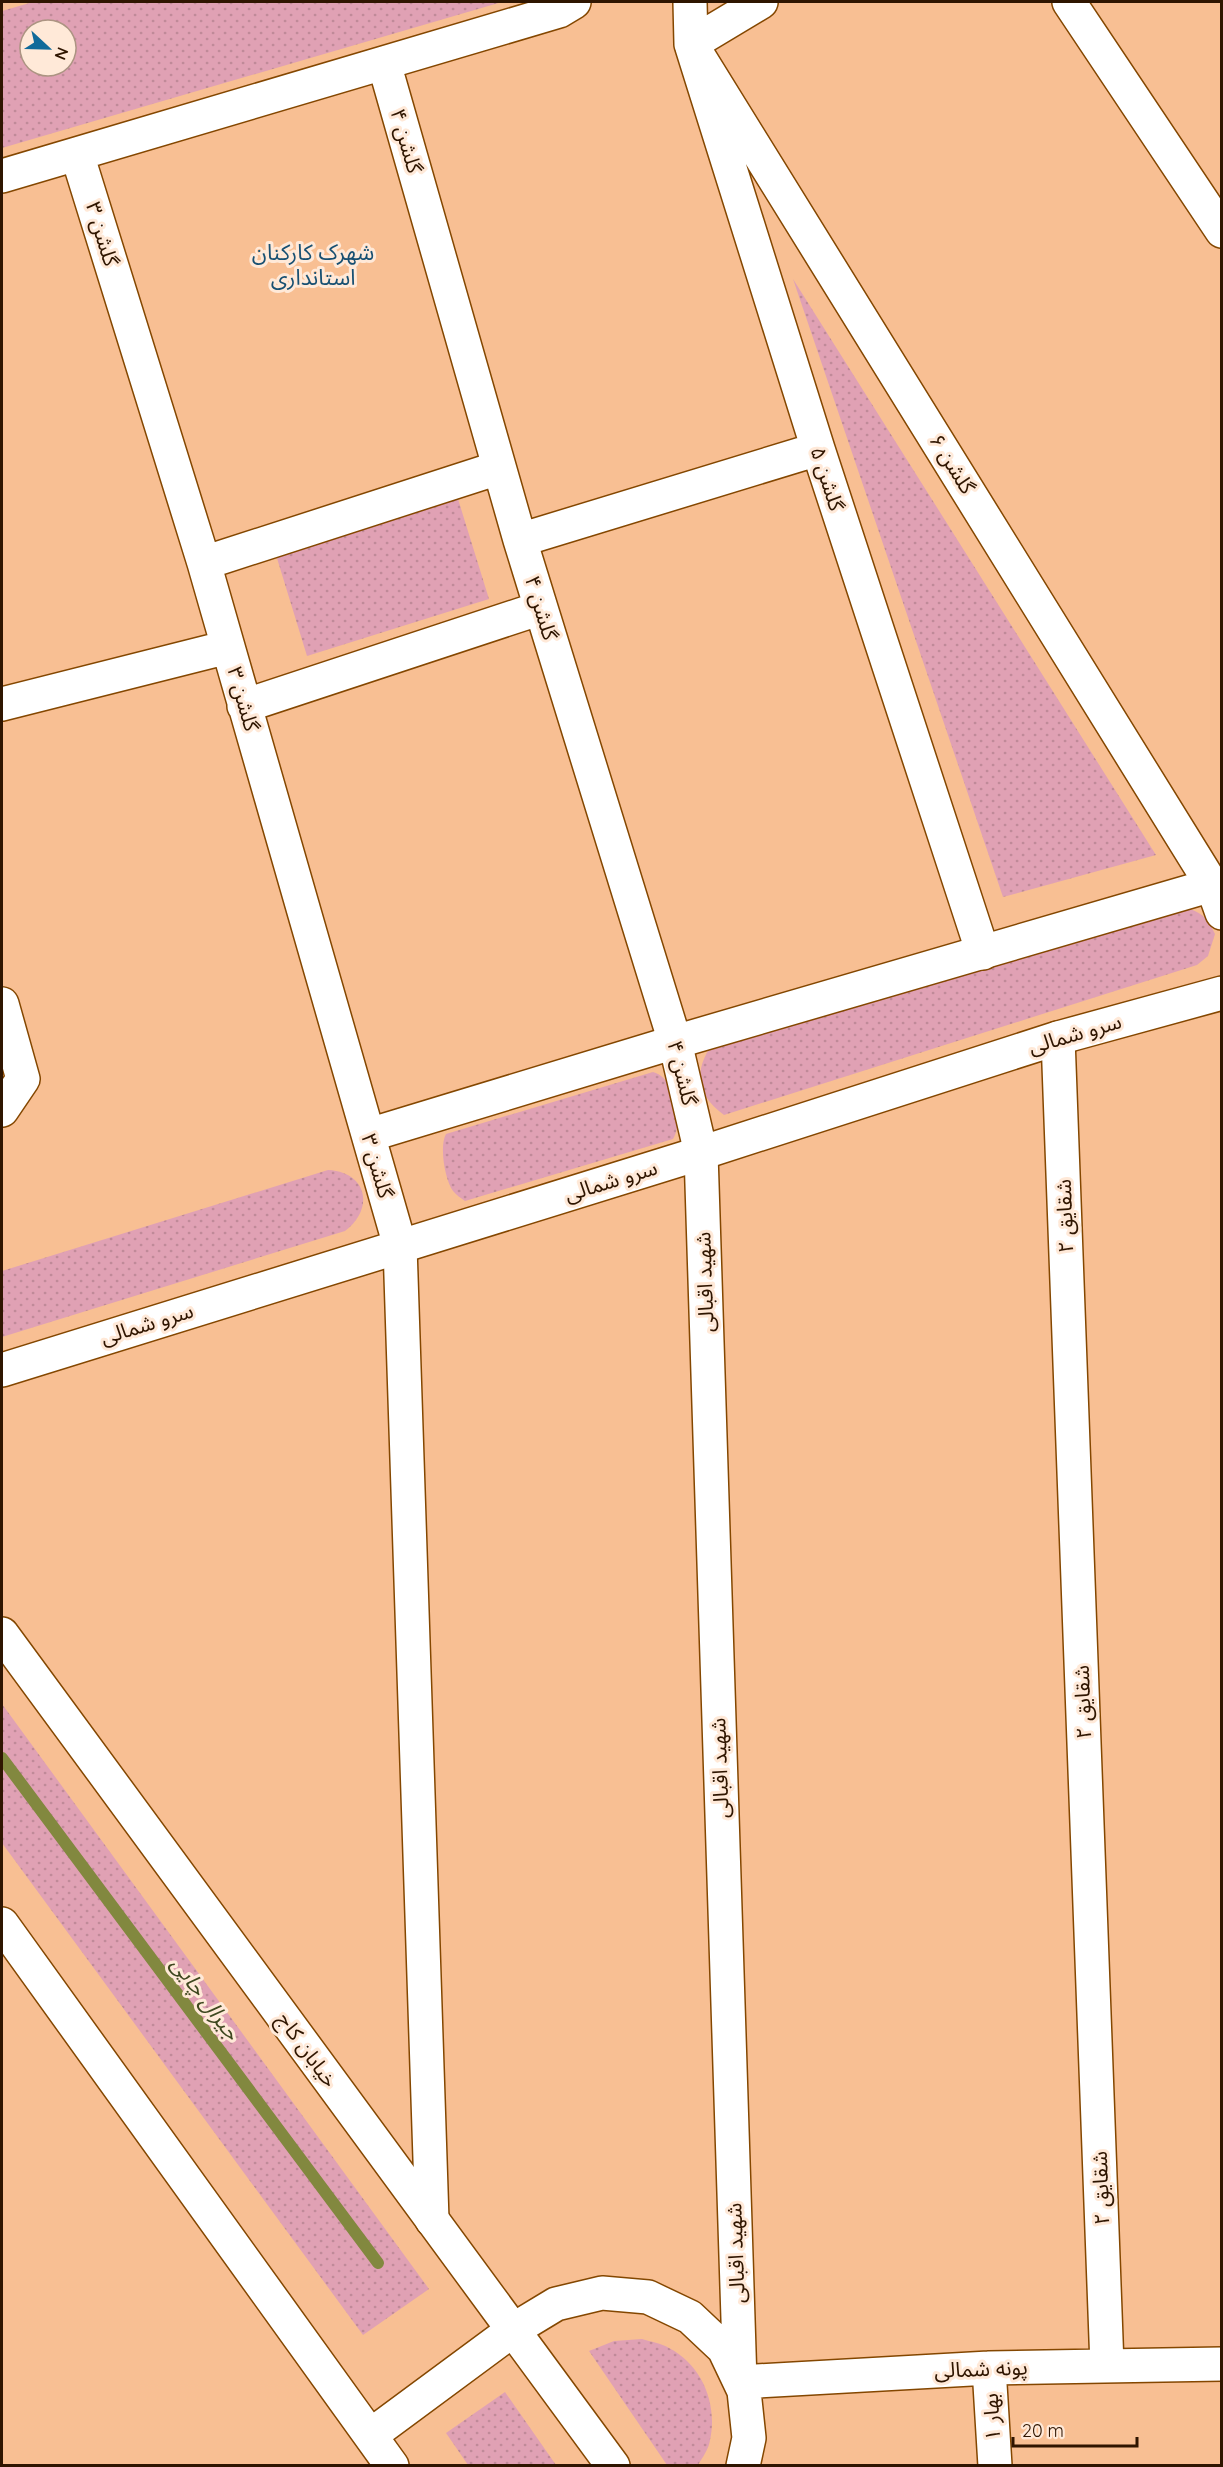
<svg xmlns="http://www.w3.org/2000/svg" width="1223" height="2467" font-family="Quicksand,'Noto Sans Arabic',sans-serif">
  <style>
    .grass { fill: url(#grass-dots); fill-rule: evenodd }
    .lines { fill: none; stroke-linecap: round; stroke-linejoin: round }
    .stream { stroke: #82883f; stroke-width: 12 }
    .street-casing { stroke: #844700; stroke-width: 36 }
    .secondary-casing { stroke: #844700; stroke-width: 36 }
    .street { stroke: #fff; stroke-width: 33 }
    .secondary { stroke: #fff; stroke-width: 33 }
    .labels { text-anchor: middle; stroke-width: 6; stroke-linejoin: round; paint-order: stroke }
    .street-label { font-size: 21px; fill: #2f1500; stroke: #ffe9d8 }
    .neighbourhood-label { font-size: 22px; fill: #185072; stroke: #ffe9d8 }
    .water-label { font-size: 22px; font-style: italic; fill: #3e471f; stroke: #ffe9d8 }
  </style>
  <defs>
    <pattern id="grass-dots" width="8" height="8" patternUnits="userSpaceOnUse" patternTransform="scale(1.5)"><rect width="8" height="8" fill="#e0a1b4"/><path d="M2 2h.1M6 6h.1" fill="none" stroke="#c08a99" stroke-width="1.8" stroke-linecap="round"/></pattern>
  </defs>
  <rect width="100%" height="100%" fill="#f8bf93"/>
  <path class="grass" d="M33 2H502L2 148V11ZM30 30H66V66H30Z
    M793 279 1156 855 1003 897Z
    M458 499 489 599 307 656 276 555Z
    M1178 907C1198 909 1207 916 1215 934L1208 956 1197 965 724 1115C701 1099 693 1076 708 1051Z
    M653 1072C675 1077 684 1121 673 1139L465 1201C461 1198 456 1195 453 1191 445 1180 439 1146 446 1134Z
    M328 1170C367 1172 375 1208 345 1231L2 1337V1271Z
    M2 1704 429 2289 363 2335 2 1843Z
    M642 2339C651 2342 661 2343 669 2348 702 2365 718 2404 710 2440 709 2449 702 2458 698 2465H667L589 2351 614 2341Z
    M505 2392 556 2465H468L446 2433Z"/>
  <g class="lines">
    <path class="stream" d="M2 1758 378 2263"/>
    <defs>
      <path id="street" d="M690 2 691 44 818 449 983 953
        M761 2 691 44 1212 885 1222 913
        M1069 2 1222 231
        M384 63 520 540 675 1042 701 1153 740 2382 989 2368 1222 2364
        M77 154 204 563 400 1246 432 2220
        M2 176 559 11 574 2
        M520 540 818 449
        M204 563 498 468
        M2 704 228 647
        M244 706 541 608
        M2 1004 23 1079 2 1110
        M1058 1038 1107 2366
        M989 2368 995 2466
        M371 2435 513 2330 556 2304 602 2293 648 2297 690 2317 724 2349 744 2391 749 2438 743 2466"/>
      <path id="secondary" d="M369 1135 675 1042 1212 885
        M2 1370 701 1153 1058 1038 1222 993
        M2 1634 613 2466
        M2 1924 392 2466"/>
    </defs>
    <use href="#street" class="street-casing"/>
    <use href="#secondary" class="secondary-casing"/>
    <use href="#street" class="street"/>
    <use href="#secondary" class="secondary"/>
  </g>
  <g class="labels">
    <g class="street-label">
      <text transform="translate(406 141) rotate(74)" y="7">گلشن ۴</text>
      <text transform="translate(102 234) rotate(73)" y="7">گلشن ۳</text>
      <text transform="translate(952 464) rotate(58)" y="7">گلشن ۶</text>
      <text transform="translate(827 479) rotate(72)" y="7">گلشن ۵</text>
      <text transform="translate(541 608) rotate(73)" y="7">گلشن ۴</text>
      <text transform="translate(243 699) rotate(74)" y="7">گلشن ۳</text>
      <text transform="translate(1075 1034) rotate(-16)" y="7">سرو شمالی</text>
      <text transform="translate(682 1073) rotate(76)" y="7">گلشن ۴</text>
      <text transform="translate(377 1166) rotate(74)" y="7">گلشن ۳</text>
      <text transform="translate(611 1181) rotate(-17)" y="7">سرو شمالی</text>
      <text transform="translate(1065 1216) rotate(-92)" y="7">شقایق ۲</text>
      <text transform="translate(705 1282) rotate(-92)" y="7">شهید اقبالی</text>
      <text transform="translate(147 1324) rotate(-17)" y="7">سرو شمالی</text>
      <text transform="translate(1083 1702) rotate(-92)" y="7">شقایق ۲</text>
      <text transform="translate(720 1768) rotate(-92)" y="7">شهید اقبالی</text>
      <text transform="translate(307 2050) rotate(54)" y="7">خیابان کاج</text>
      <text transform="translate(1101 2188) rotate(-92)" y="7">شقایق ۲</text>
      <text transform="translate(736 2253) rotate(-92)" y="7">شهید اقبالی</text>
      <text transform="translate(981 2369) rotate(-2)" y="7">پونه شمالی</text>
      <text transform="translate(992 2417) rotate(-93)" y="7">بهار ۱</text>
    </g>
    <g class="neighbourhood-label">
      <text x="313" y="260">شهرک کارکنان<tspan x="313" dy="25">استانداری</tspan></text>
    </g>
    <g class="water-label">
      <text transform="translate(206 1998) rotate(53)" y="8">جیرال چایی</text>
    </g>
  </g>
  <rect width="1223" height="2467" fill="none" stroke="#2f1500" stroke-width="6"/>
  <g transform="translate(48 48) rotate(112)"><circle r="28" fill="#ffe9d8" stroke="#ac9482" stroke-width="1.5"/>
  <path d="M0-4.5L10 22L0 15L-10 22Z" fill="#106a9a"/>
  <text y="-9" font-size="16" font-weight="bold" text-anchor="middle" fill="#2f1500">N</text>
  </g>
  <path d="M1013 2437v9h124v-9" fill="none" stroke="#2f1500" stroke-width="3"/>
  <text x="1022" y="2437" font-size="18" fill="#2f1500" stroke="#ffe9d8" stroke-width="4.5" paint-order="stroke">20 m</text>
</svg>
